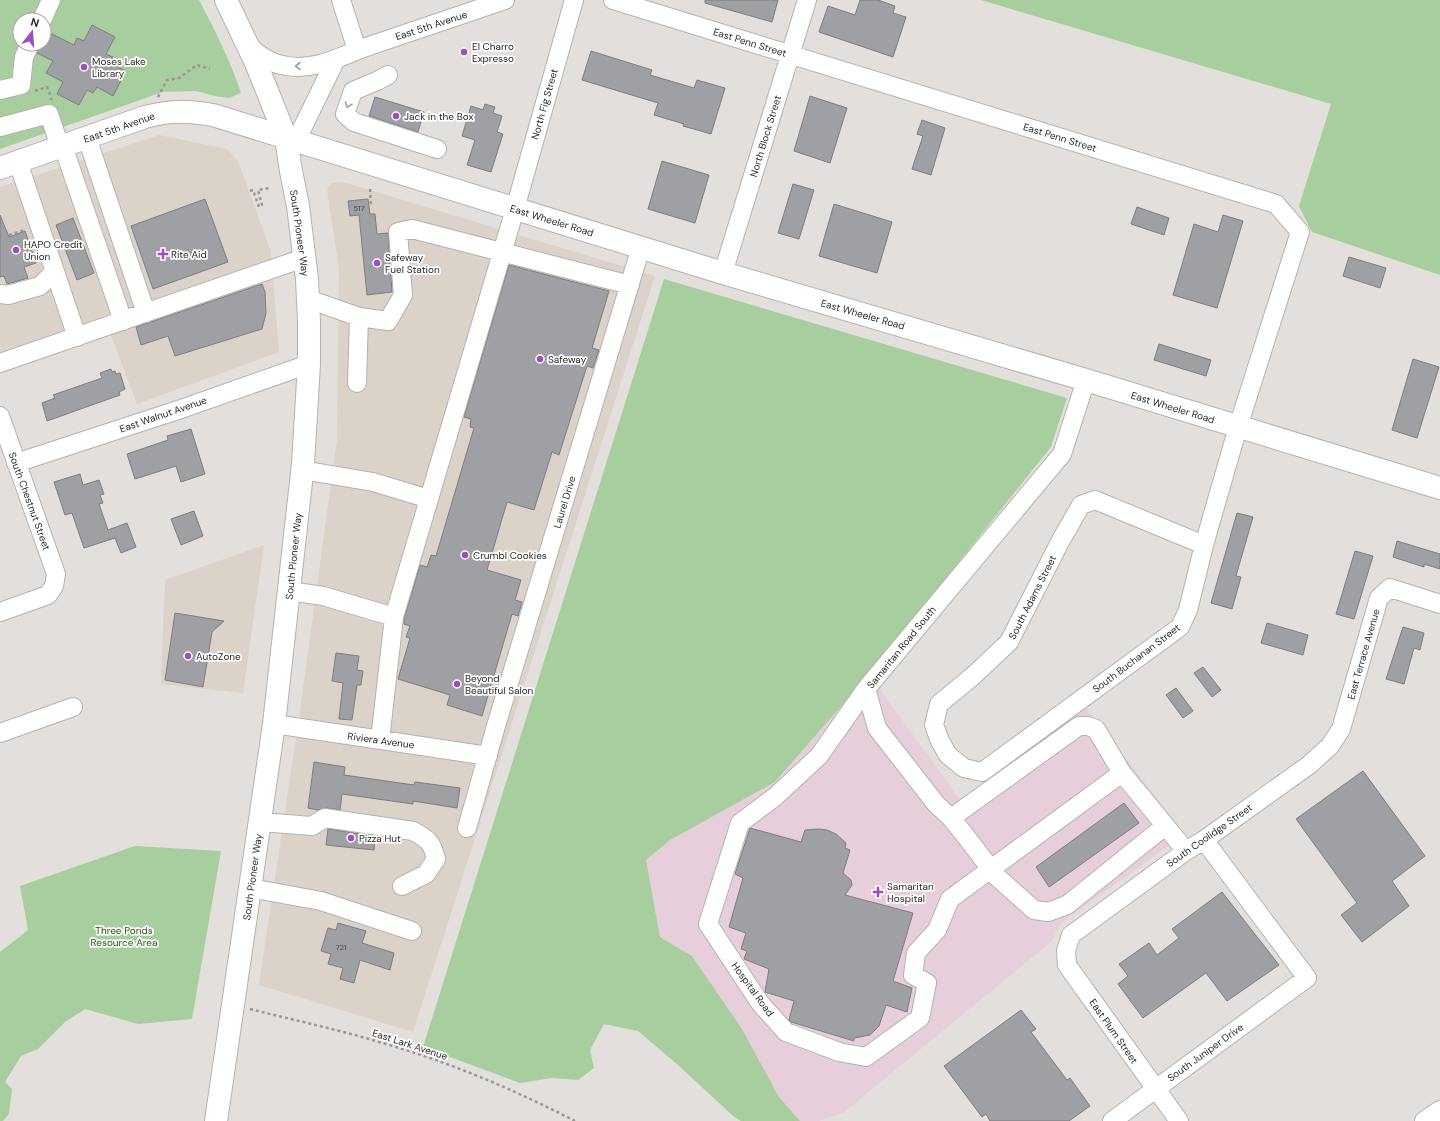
<svg xmlns="http://www.w3.org/2000/svg" width="1440" height="1121" font-family="'DM Sans',sans-serif">
  <style>
    .built { fill: #dbd3ca }
    .medical { fill: #e6cfda }
    .green { fill: #a8ce9f; fill-rule: evenodd }
    .building { fill: #9fa0a4; stroke: #7d7d81 }
    .lines { fill: none; stroke-linecap: round; stroke-linejoin: round }
    .minor-casing { stroke: #b5b2ae; stroke-width: 20 }
    .major-casing { stroke: #b5b2ae; stroke-width: 24 }
    .path { stroke: #9a9794; stroke-width: 2.5; stroke-dasharray: 3 3; stroke-linecap: butt }
    .minor { stroke: #fff; stroke-width: 18 }
    .major { stroke: #fff; stroke-width: 22 }
    .oneway { stroke: #9f9f9e }
    .poi-dot { fill: #9c4fc0; stroke: #fff; stroke-width: 1.5 }
    .labels { text-anchor: middle; stroke-width: 3.5; stroke-linejoin: round; paint-order: stroke }
    .number-label { font-size: 8px; fill: #474746 }
    .street-label { font-size: 10px; fill: #2a2927; stroke: #fff }
    .poi-label { font-size: 10px; fill: #2a2927; stroke: #fff; text-anchor: start }
    .park-label { font-size: 10px; fill: #1d5609; stroke: #fff }
  </style>
  <rect width="100%" height="100%" fill="#e3dfdc"/>
  <path class="built" d="M159 135 227 149 238 161 271 252 279 352 137 404 110 333 0 371V187Z
    M343 182 655 276 413 1032 259 985 299 718 337 439 339 269 327 190 332 183Z
    M264 545 243 693 161 684 165 580Z"/>
  <path class="medical" d="M869 674 962 803 1083 704 1185 834 1061 923 1052 941 843 1113 818 1121H800L779 1097 742 1029 692 956 660 937 646 860Z"/>
  <path class="green" d="M0 0H199C215 30 230 60 241 93L229 98 215 96 196 91 163 92 0 149ZM20 20H44V44H20Z
    M981 0H1440V275L1312 232 1299 206 1331 104Z
    M664 279 1067 398 1051 447 869 674 775 782 670 840 646 860 660 937 692 956 742 1029 779 1097 800 1121H741L733 1116 678 1065 638 1031 604 1024 590 1050 594 1068 578 1080 552 1078 520 1083 423 1047Z
    M135 846 221 851 192 1019 138 1024 85 1009 65 1022 38 1049 21 1056 5 1082 12 1089 9 1114 3 1121H0V952L28 930 20 886Z"/>
  <path class="building" d="M705 0H778L772 22 705 3Z
    M860 0H878L895 6 893 13 906 17 893 57 819 32 828 6 855 15Z
    M92 25 115 37 106 54 113 57 110 63 126 71 113 96 97 87 93 93 87 90 79 105 57 94 63 82 46 73 53 61 37 53 40 44H44V30L74 45 77 38 84 41Z
    M591 51 652 70 650 75 694 88 697 80 725 88 711 134 683 126 684 124 654 115 658 103 582 80Z
    M810 96 847 108 830 163 794 151Z
    M375 97 424 112 418 132 369 116Z
    M485 104 495 107 493 113 502 116 497 132 503 134 491 172 467 165 475 140 462 136 471 106 483 110Z
    M922 120 945 128 931 175 912 169 923 136 917 134Z
    M662 161 709 175 695 223 648 209Z
    M793 184 814 190 799 239 778 233Z
    M205 199 228 262 153 289 131 226Z
    M368 199 370 214H375L377 234 388 233 392 292 367 295 359 215 350 216 348 201Z
    M834 204 892 222 877 273 819 256Z
    M1137 207 1169 218 1164 235 1131 224Z
    M0 215 9 237 25 231 36 263 24 267 28 278 7 284 4 276 0 277Z
    M1223 215 1243 221 1217 308 1173 295 1194 224 1218 232Z
    M73 218 94 273 77 280 56 225Z
    M1349 257 1386 268 1380 288 1343 276Z
    M509 265 609 291 592 348 599 350 593 368 587 366 559 455 552 452 534 510 507 502 487 570 521 580 515 600 522 602 518 616 512 614 482 716 447 705 450 695 398 679 410 638 406 637 410 626 404 624V619L420 565 427 567 431 555 436 556 474 428 470 427 471 419 464 417Z
    M262 284 265 292 266 313 262 329 175 356 168 336 141 345 136 327Z
    M1159 344 1211 360 1206 376 1154 360Z
    M1413 359 1439 367 1417 438 1392 430Z
    M111 369 112 372 115 371 116 374 120 373 125 389 119 392 120 395 47 421 42 403 55 398 53 395 102 378 100 373Z
    M191 429 205 474 181 482 176 466 135 479 127 454 168 440 167 436Z
    M80 474 83 485 99 480 104 494 100 495 103 503 99 504 108 530 127 523 136 547 121 553 115 538 84 548 72 513 65 515 54 482Z
    M194 511 203 536 181 545 171 519Z
    M1237 513 1253 517 1236 576 1241 577 1232 609 1211 603Z
    M1397 541 1440 554V569L1424 564V567L1393 557Z
    M1355 551 1373 556 1354 619 1336 614Z
    M175 613 224 621 212 632 203 687 165 680Z
    M1267 623 1308 635 1303 655 1261 643Z
    M1403 627 1424 633 1420 650 1414 648 1404 684 1386 679Z
    M336 653 359 656 357 670 363 671 361 685H357L352 720 339 719 343 683 332 681Z
    M1203 667 1221 690 1212 697 1194 673Z
    M1176 688 1193 711 1183 718 1166 695Z
    M314 762 345 767 344 775 414 785 415 782 460 788 457 808 413 801V804L342 794 340 810 327 808 318 810 308 808Z
    M1363 771 1425 856 1392 881 1409 906 1362 942 1341 915 1357 903 1296 819Z
    M1124 803 1139 823 1049 887 1036 867Z
    M750 828 801 842 805 830 819 829 827 830 836 834 846 843 845 848 850 850 843 873 851 880 852 885 845 895 913 913 893 981 912 988 907 1012 886 1005 879 1026 870 1035 854 1038V1041L791 1022 789 1020 794 1001 765 992 769 969 744 959 747 951 741 949 746 933 729 927 743 878 735 874Z
    M328 829 375 836 374 850 326 845Z
    M1222 892 1279 965 1227 1001 1206 973 1143 1018 1118 984 1128 976 1119 964 1149 943 1157 955 1179 938 1172 929Z
    M338 923 366 931 362 943 394 953 390 970 360 960 354 983 340 979 343 968 328 964 331 954 321 951 328 928 336 930Z
    M1021 1010 1036 1029 1031 1032 1067 1080 1070 1078 1090 1106 1069 1121H990L986 1114 982 1117 944 1066Z"/>
  <g class="lines">
    <defs>
      <path id="minor" d="M341 0 357 50
        M613 0 1276 204 1300 232 1238 427 1204 545 1188 610 1180 627 982 772 964 768 948 755 940 741 934 725 939 704 973 676 1009 642 1061 540 1081 505 1095 500 1204 545
        M42 20 51 0
        M248 45C258 55 272 64 287 66 318 71 344 54 372 45 416 30 461 15 505 0
        M388 75 377 81 353 91 345 114 354 122 437 149
        M0 90 21 85 24 57 30 44
        M0 127 49 114 60 147
        M87 138 146 313
        M296 141 336 59
        M63 146 123 321
        M18 162 77 337
        M723 273 807 0
        M0 294 8 295 40 286 55 271
        M308 299 359 317
        M0 363 304 258
        M1086 380 1062 454 866 689 819 756 776 796 740 823 708 924 760 1003 786 1032 839 1052 866 1057 920 1018 927 983 913 975 916 953 937 930 950 899 1122 773
        M357 383 359 317 388 321 403 295 398 232 412 229 630 285
        M0 416 56 574 54 586 48 595 0 612
        M16 463 181 409 309 364
        M302 470 373 482 429 499
        M289 591 323 596 394 617
        M866 689 877 728 936 804 951 818 964 834 996 876 1034 910 1048 912 1067 905 1165 826
        M274 724 488 756
        M0 733 73 707
        M380 740 394 617 515 209 574 0
        M951 818 1079 726H1088L1096 729 1122 773 1186 851
        M260 822 312 826 325 818 413 831C428 839 432 842 436 859L426 874 402 886
        M467 828 496 726 641 247
        M250 888 321 901 412 931
        M1112 1121 1307 978 1204 840
        M1179 1121 1067 965 1066 951 1071 935 1186 851 1204 840 1309 765 1330 746 1341 729 1379 598 1390 588 1440 604
        M1424 1121 1440 1110"/>
      <path id="major" d="M0 168 145 117C171 110 187 111 213 115L723 273 1086 380 1440 488
        M216 1121 274 724 303 464 309 364V321L307 279 298 206 291 171 286 138 256 63 226 0"/>
    </defs>
    <use href="#minor" class="minor-casing"/>
    <use href="#major" class="major-casing"/>
    <path class="path" d="M35 91 47 87 52 100
      M158 97 167 80 179 78 197 65 210 69
      M370 189 371 206
      M250 191 253 190 259 207 262 205 258 190 270 188
      M0 228 1 232
      M9 235 25 230
      M250 1009C293 1020 336 1029 379 1042 447 1061 513 1089 575 1121"/>
    <use href="#minor" class="minor"/>
    <use href="#major" class="major"/>
  </g>
  <defs><path id="oneway-chevron" d="M-2-3.5L2.5 0L-2 3.5" fill="none" stroke-width="1.6" stroke-linecap="round" stroke-linejoin="round"/></defs>
  <g class="oneway">
    <use href="#oneway-chevron" transform="translate(298 66) rotate(180)"/>
    <use href="#oneway-chevron" transform="translate(348 105) rotate(109)"/>
  </g>
  <g class="poi-dot">
    <circle cx="464" cy="52" r="4"/>
    <circle cx="84" cy="67" r="4"/>
    <circle cx="396" cy="116" r="4"/>
    <circle cx="16" cy="250" r="4"/>
    <path d="M161 248h4v4h4v4h-4v4h-4v-4h-4v-4h4z"/>
    <circle cx="377" cy="263" r="4"/>
    <circle cx="540" cy="359" r="4"/>
    <circle cx="465" cy="555" r="4"/>
    <circle cx="188" cy="656" r="4"/>
    <circle cx="457" cy="684" r="4"/>
    <circle cx="351" cy="838" r="4"/>
    <path d="M876 886h4v4h4v4h-4v4h-4v-4h-4v-4h4z"/>
  </g>
  <g class="labels">
    <g class="number-label">
      <text x="359" y="211">517</text>
      <text x="341" y="950">721</text>
    </g>
    <g class="street-label">
      <text transform="translate(431 25) rotate(-18)" y="4">East 5th Avenue</text>
      <text transform="translate(750 42) rotate(17)" y="4">East Penn Street</text>
      <text transform="translate(544 104) rotate(-74)" y="4">North Fig Street</text>
      <text transform="translate(119 127) rotate(-19)" y="4">East 5th Avenue</text>
      <text transform="translate(765 136) rotate(-73)" y="4">North Block Street</text>
      <text transform="translate(1060 137) rotate(17)" y="4">East Penn Street</text>
      <text transform="translate(552 220) rotate(17)" y="4">East Wheeler Road</text>
      <text transform="translate(300 233) rotate(82)" y="4">South Pioneer Way</text>
      <text transform="translate(863 314) rotate(16)" y="4">East Wheeler Road</text>
      <text transform="translate(1173 407) rotate(17)" y="4">East Wheeler Road</text>
      <text transform="translate(163 414) rotate(-19)" y="4">East Walnut Avenue</text>
      <text transform="translate(30 501) rotate(70)" y="4">South Chestnut Street</text>
      <text transform="translate(564 502) rotate(-73)" y="4">Laurel Drive</text>
      <text transform="translate(293 556) rotate(-84)" y="4">South Pioneer Way</text>
      <text transform="translate(1032 597) rotate(-63)" y="4">South Adams Street</text>
      <text transform="translate(901 647) rotate(-51)" y="4">Samaritan Road South</text>
      <text transform="translate(1363 654) rotate(-74)" y="4">East Terrace Avenue</text>
      <text transform="translate(1136 658) rotate(-37)" y="4">South Buchanan Street</text>
      <text transform="translate(381 740) rotate(8)" y="4">Riviera Avenue</text>
      <text transform="translate(1209 835) rotate(-35)" y="4">South Coolidge Street</text>
      <text transform="translate(252 877) rotate(-82)" y="4">South Pioneer Way</text>
      <text transform="translate(753 989) rotate(54)" y="4">Hospital Road</text>
      <text transform="translate(1114 1031) rotate(55)" y="4">East Plum Street</text>
      <text transform="translate(410 1044) rotate(18)" y="4">East Lark Avenue</text>
      <text transform="translate(1205 1052) rotate(-36)" y="4">South Juniper Drive</text>
    </g>
    <g class="poi-label">
      <text x="472" y="50">El Charro<tspan x="472" dy="12">Expresso</tspan></text>
      <text x="92" y="65">Moses Lake<tspan x="92" dy="12">Library</tspan></text>
      <text x="404" y="120">Jack in the Box</text>
      <text x="24" y="248">HAPO Credit<tspan x="24" dy="12">Union</tspan></text>
      <text x="171" y="258">Rite Aid</text>
      <text x="385" y="261">Safeway<tspan x="385" dy="12">Fuel Station</tspan></text>
      <text x="548" y="363">Safeway</text>
      <text x="473" y="559">Crumbl Cookies</text>
      <text x="196" y="660">AutoZone</text>
      <text x="465" y="682">Beyond<tspan x="465" dy="12">Beautiful Salon</tspan></text>
      <text x="359" y="842">Pizza Hut</text>
      <text x="887" y="890">Samaritan<tspan x="887" dy="12">Hospital</tspan></text>
    </g>
    <g class="park-label">
      <text x="124" y="934">Three Ponds<tspan x="124" dy="12">Resource Area</tspan></text>
    </g>
  </g>
  <g transform="translate(32 32) rotate(17)"><circle r="19" fill="#ffffff" stroke="#aaa9a9"/>
  <path d="M0-3L7 15L0 10L-7 15Z" fill="#9c4fc0"/>
  <text y="-6" font-size="11" font-weight="bold" text-anchor="middle" fill="#2a2927">N</text>
  </g>
</svg>
